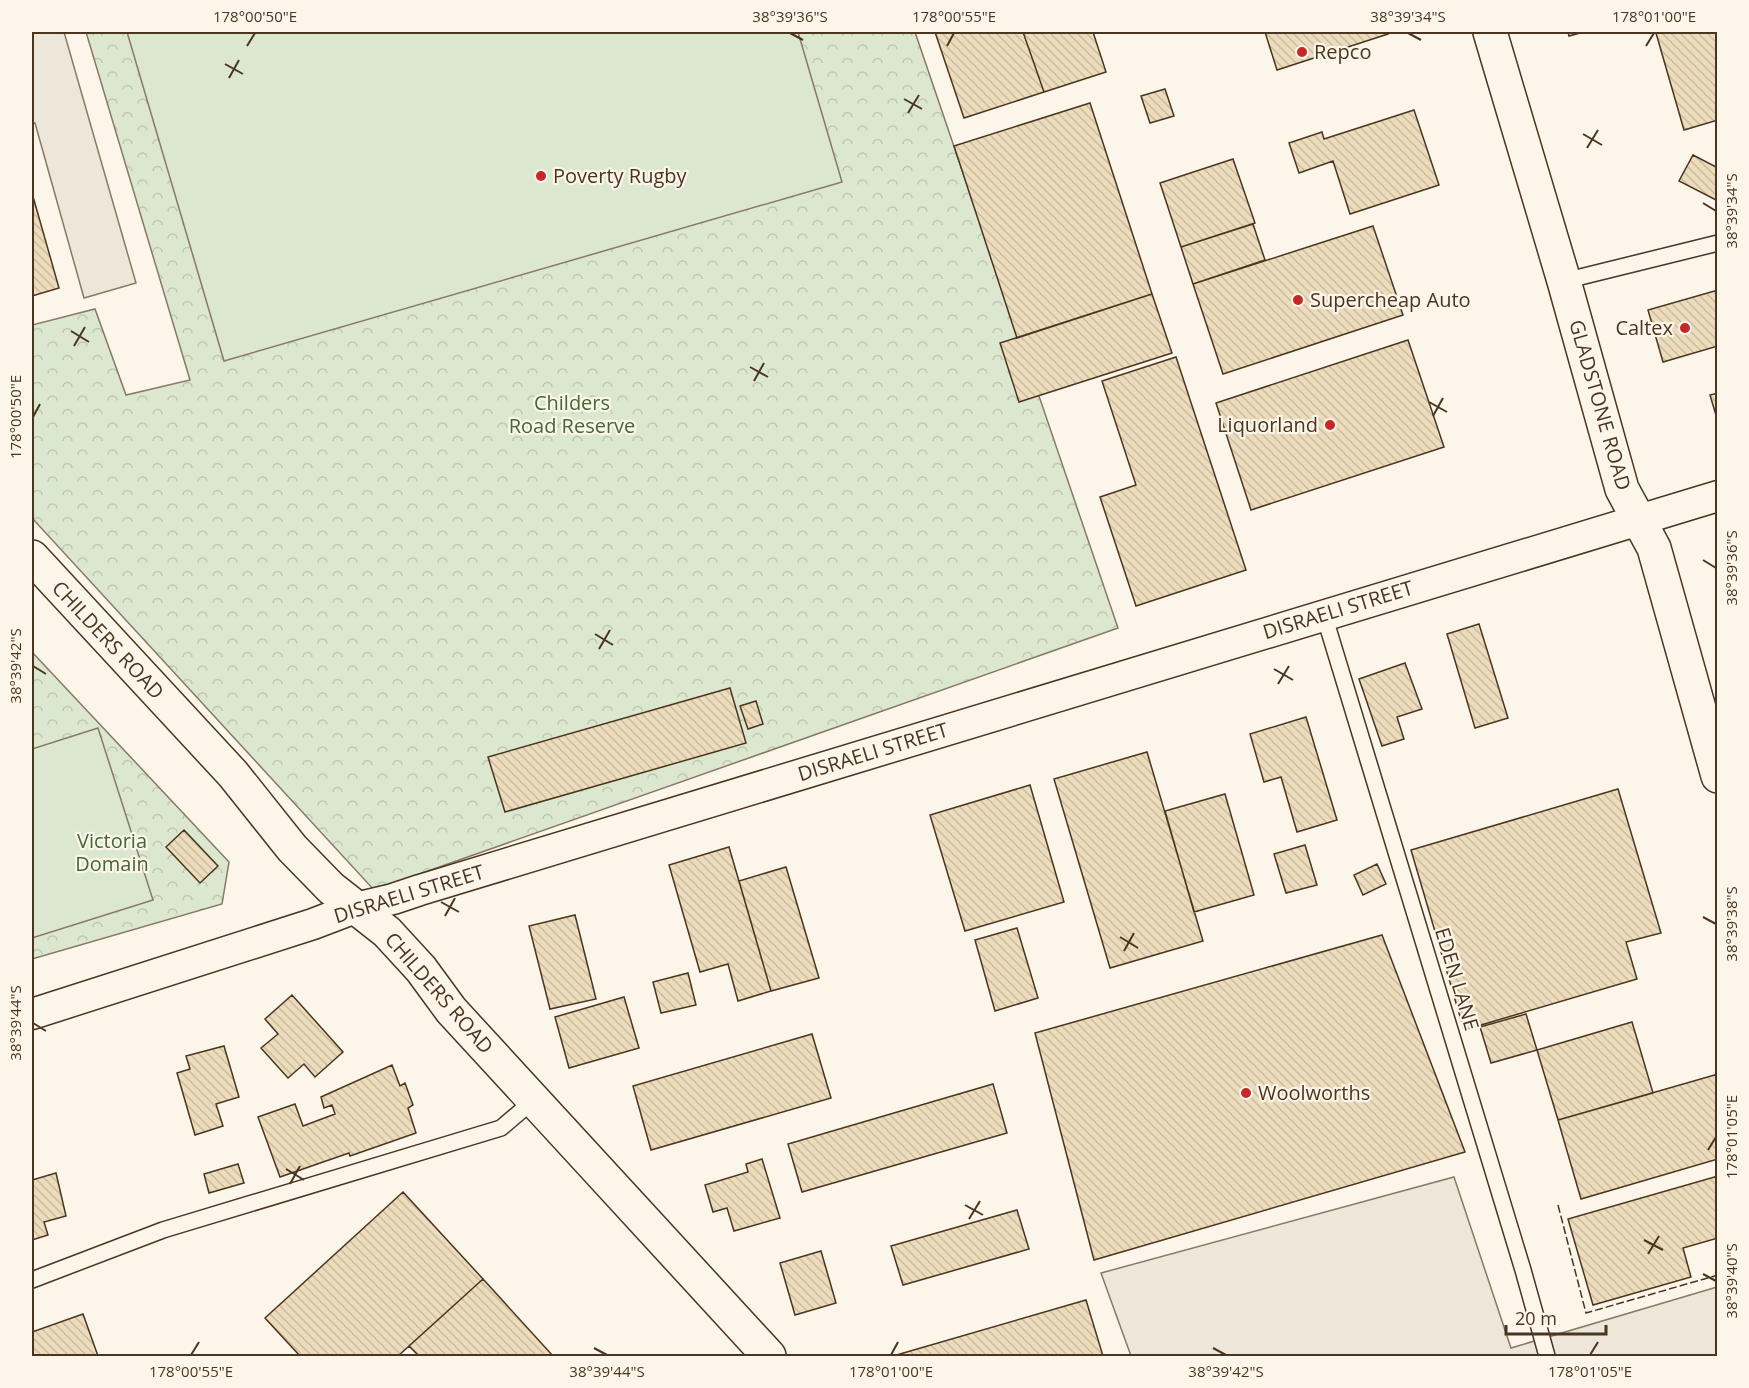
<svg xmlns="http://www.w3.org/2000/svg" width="1749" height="1388" font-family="'Open Sans',sans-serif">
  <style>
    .park { fill: url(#park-crowns); stroke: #887966; stroke-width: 1.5 }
    .pitch { fill: #dce7d0; stroke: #887966; stroke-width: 1.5 }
    .parking { fill: #ede7d9; stroke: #887966; stroke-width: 1.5 }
    .building { fill: url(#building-back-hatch); stroke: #4a3520; stroke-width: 1.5 }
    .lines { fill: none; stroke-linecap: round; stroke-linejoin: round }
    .lane-casing { stroke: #4a3520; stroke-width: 18 }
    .street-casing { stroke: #4a3520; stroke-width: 33 }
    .secondary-casing { stroke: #4a3520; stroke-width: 36 }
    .lane { stroke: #fbf6e9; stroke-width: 15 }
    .street { stroke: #fbf6e9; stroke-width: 30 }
    .secondary { stroke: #fbf6e9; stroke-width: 33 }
    .fence { stroke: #4a3520; stroke-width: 1.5; stroke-dasharray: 8 3; stroke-linecap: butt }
    .ticks { fill: none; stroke: #4a3520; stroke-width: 2 }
    .poi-dot { fill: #c62828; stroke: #fbf6e9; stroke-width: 2 }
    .labels { text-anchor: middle; stroke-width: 4.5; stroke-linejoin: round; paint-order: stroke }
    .poi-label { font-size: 20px; fill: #4a3520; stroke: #fbf6e9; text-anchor: start }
    .park-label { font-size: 20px; fill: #436837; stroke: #fbf6e9 }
    .street-label { font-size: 20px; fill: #4a3520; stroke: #fbf6e9 }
    .neatline { fill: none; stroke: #4a3520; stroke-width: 2 }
    .ticks-label { font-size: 15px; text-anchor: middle; fill: #4a3520 }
  </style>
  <defs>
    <pattern id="park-crowns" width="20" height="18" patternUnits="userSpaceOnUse" patternTransform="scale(1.5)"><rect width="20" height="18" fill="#dce7d0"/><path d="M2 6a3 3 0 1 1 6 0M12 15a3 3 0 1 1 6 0" fill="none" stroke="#bec7b2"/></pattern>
    <pattern id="building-back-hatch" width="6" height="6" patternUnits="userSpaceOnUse" patternTransform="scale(1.5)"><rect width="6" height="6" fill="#ecdcbc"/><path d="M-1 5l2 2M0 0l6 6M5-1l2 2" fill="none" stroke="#ccbda1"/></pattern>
  </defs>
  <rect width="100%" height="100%" fill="#fbf6e9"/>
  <path class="park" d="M86 32H915L1118 628 374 890 32 518V325L95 309 126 395 190 380Z
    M32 652 229 862 222 904 32 959Z"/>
  <path class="pitch" d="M127 32H798L842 182 224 361Z
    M98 728 153 900 32 938V749Z"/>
  <path class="parking" d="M32 32H64L136 283 84 298 35 123 32 124Z
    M1454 1177 1511 1348 1717 1287V1356H1131L1101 1273Z"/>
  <path class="building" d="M935 32H1023L1044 92 964 118Z
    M1023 32H1093L1106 72 1044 92Z
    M1265 32H1387L1388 34 1277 70Z
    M1568 32H1584L1569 36Z
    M1662 32H1718V120L1684 130 1656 33Z
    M1165 89 1174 116 1150 123 1141 96Z
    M1090 103 1152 294 1017 338 954 146Z
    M1414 110 1439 185 1350 214 1333 161 1299 173 1289 143 1322 132 1324 139Z
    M1693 155 1718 168V201L1679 181Z
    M1233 159 1255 223 1181 247 1160 183Z
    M32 193 59 288 32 296Z
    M1253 224 1265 260 1193 284 1181 247Z
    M1373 226 1403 315 1223 374 1193 284Z
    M1718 290V346L1663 362 1648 310Z
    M1152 294 1172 353 1019 402 1000 343Z
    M1408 340 1444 447 1251 510 1216 403Z
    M1176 357 1246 570 1136 606 1100 497 1136 485 1102 381Z
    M1718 393V422L1710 395Z
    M1479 624 1508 718 1475 728 1447 634Z
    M1405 663 1422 709 1397 717 1404 739 1382 746 1359 679Z
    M730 688 746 743 505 812 488 757Z
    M756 701 763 724 748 729 740 706Z
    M1306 717 1337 820 1297 832 1281 777 1264 782 1250 734Z
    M1147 752 1203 941 1110 968 1054 779Z
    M1030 785 1064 902 965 931 930 815Z
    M1618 789 1661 933 1626 942 1637 979 1464 1030 1411 850Z
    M1225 794 1254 895 1194 912 1165 811Z
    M184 830 218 866 200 883 166 847Z
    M1305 845 1317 885 1286 893 1274 854Z
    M729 847 771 991 738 1001 728 964 700 972 669 865Z
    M1377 864 1386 884 1363 895 1354 875Z
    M786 867 819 978 771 991 739 881Z
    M575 915 596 999 550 1009 529 926Z
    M1017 928 1038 998 995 1011 975 940Z
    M1382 935 1465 1152 1094 1260 1035 1033Z
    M688 973 696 1005 661 1013 653 982Z
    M292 995 343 1052 315 1077 304 1064 288 1078 261 1048 278 1034 265 1019Z
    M624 997 639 1048 569 1068 555 1017Z
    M1526 1014 1537 1050 1491 1063 1480 1027Z
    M1632 1022 1653 1093 1558 1120 1537 1050Z
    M812 1034 831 1098 651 1150 633 1086Z
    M224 1046 239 1097 216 1104 223 1126 195 1135 177 1073 190 1069 186 1056Z
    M392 1065 400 1086 405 1083 413 1105 408 1108 416 1133 350 1156 349 1153 280 1177 258 1117 295 1104 303 1126 335 1114 332 1105 324 1108 321 1097Z
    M1718 1074V1159L1581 1199 1558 1120Z
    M993 1084 1007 1133 802 1192 788 1144Z
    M762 1159 780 1218 734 1231 727 1208 713 1212 705 1185 748 1172 746 1164Z
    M238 1164 244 1183 209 1193 204 1174Z
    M56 1173 66 1216 44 1222 48 1235 32 1240V1180Z
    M1718 1176V1238L1683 1248 1691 1277 1593 1305 1568 1219Z
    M403 1192 483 1279 398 1356H300L265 1318Z
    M1017 1210 1029 1249 903 1285 891 1246Z
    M821 1251 836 1303 795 1315 780 1263Z
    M483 1279 553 1356H419L409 1346Z
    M1086 1300 1103 1356H893Z
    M83 1314 98 1356H32V1332Z"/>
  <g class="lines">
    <defs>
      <path id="lane" d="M1564 281 1718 243
        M1324 615 1523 1270 1547 1356
        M32 1280 163 1230 501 1128 534 1100"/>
      <path id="street" d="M32 1014 313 924 355 908 393 899 420 890 1718 496"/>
      <path id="secondary" d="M1490 32 1564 281 1622 489 1654 548 1718 776
        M32 557 233 774 292 848 331 888 387 932 421 969 451 1010 769 1356"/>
    </defs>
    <use href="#lane" class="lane-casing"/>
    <use href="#street" class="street-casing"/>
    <use href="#secondary" class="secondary-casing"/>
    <use href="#lane" class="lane"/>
    <use href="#street" class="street"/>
    <use href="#secondary" class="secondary"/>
    <path class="fence" d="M1558 1205 1586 1313 1718 1275"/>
  </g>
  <path class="ticks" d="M790 33 803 40M1408 33 1421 40M247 46 255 33M947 46 954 33M1646 46 1654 33M225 64 243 74M229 78 239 60M904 99 922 109M908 113 919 95M1583 134 1602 145M1587 148 1598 130M1703 203 1716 211M71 331 89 342M74 346 85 327M750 367 768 377M754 381 764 363M1429 402 1447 412M1433 416 1443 398M33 417 40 404M1703 560 1716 568M595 634 613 645M599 649 610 630M33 666 46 674M1274 669 1293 680M1278 684 1289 666M441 902 459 912M445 916 455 898M1703 917 1716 924M1120 937 1138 948M1124 951 1134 933M33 1023 46 1031M1708 1150 1716 1137M286 1169 304 1180M290 1184 300 1166M965 1205 983 1215M969 1219 980 1201M1644 1240 1663 1250M1648 1254 1659 1236M1703 1274 1716 1281M594 1348 607 1355M1213 1348 1226 1355M191 1355 199 1342M891 1355 898 1342M1590 1355 1598 1342"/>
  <g class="poi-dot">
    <circle cx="1302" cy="52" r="6"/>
    <circle cx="541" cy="176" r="6"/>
    <circle cx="1298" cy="300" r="6"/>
    <circle cx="1685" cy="328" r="6"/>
    <circle cx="1330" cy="425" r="6"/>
    <circle cx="1246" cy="1093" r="6"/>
  </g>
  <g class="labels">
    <g class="poi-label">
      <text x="1314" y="59">Repco</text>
      <text x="553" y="183">Poverty Rugby</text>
      <text x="1310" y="307">Supercheap Auto</text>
      <text x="1673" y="335" text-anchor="end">Caltex</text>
      <text x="1318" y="432" text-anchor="end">Liquorland</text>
      <text x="1258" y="1100">Woolworths</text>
    </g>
    <g class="park-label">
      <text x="572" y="410">Childers<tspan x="572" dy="23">Road Reserve</tspan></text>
      <text x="112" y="848">Victoria<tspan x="112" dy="23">Domain</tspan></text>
    </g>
    <g class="street-label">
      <text transform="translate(1600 405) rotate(74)" y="7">GLADSTONE ROAD</text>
      <text transform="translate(1338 610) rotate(-17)" y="7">DISRAELI STREET</text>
      <text transform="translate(108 640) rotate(47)" y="7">CHILDERS ROAD</text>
      <text transform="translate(873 752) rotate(-17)" y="7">DISRAELI STREET</text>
      <text transform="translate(409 894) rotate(-17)" y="7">DISRAELI STREET</text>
      <text transform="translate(1457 979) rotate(73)" y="7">EDEN LANE</text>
      <text transform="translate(439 993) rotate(49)" y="7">CHILDERS ROAD</text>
    </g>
  </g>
  <rect width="1749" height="1388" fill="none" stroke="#fbf6e9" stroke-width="66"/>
  <path d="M1506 1325v9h100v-9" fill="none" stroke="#4a3520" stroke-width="3"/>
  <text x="1515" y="1325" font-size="18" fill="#4a3520" stroke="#fbf6e9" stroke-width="4.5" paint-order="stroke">20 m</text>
  <rect x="33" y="33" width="1683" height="1322" class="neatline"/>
  <g class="ticks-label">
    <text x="255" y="22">178°00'50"E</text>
    <text x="790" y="22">38°39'36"S</text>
    <text x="954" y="22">178°00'55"E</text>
    <text x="1408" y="22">38°39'34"S</text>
    <text x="1654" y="22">178°01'00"E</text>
    <text transform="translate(1732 211) rotate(-90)" y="5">38°39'34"S</text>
    <text transform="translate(16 417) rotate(-90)" y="5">178°00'50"E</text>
    <text transform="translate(1732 568) rotate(-90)" y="5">38°39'36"S</text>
    <text transform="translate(16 666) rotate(-90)" y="5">38°39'42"S</text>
    <text transform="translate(1732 924) rotate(-90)" y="5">38°39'38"S</text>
    <text transform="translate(16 1023) rotate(-90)" y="5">38°39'44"S</text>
    <text transform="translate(1732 1137) rotate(-90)" y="5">178°01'05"E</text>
    <text transform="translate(1732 1281) rotate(-90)" y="5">38°39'40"S</text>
    <text x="191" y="1377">178°00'55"E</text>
    <text x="607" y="1377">38°39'44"S</text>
    <text x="891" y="1377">178°01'00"E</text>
    <text x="1226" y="1377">38°39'42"S</text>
    <text x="1590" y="1377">178°01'05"E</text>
  </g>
</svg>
